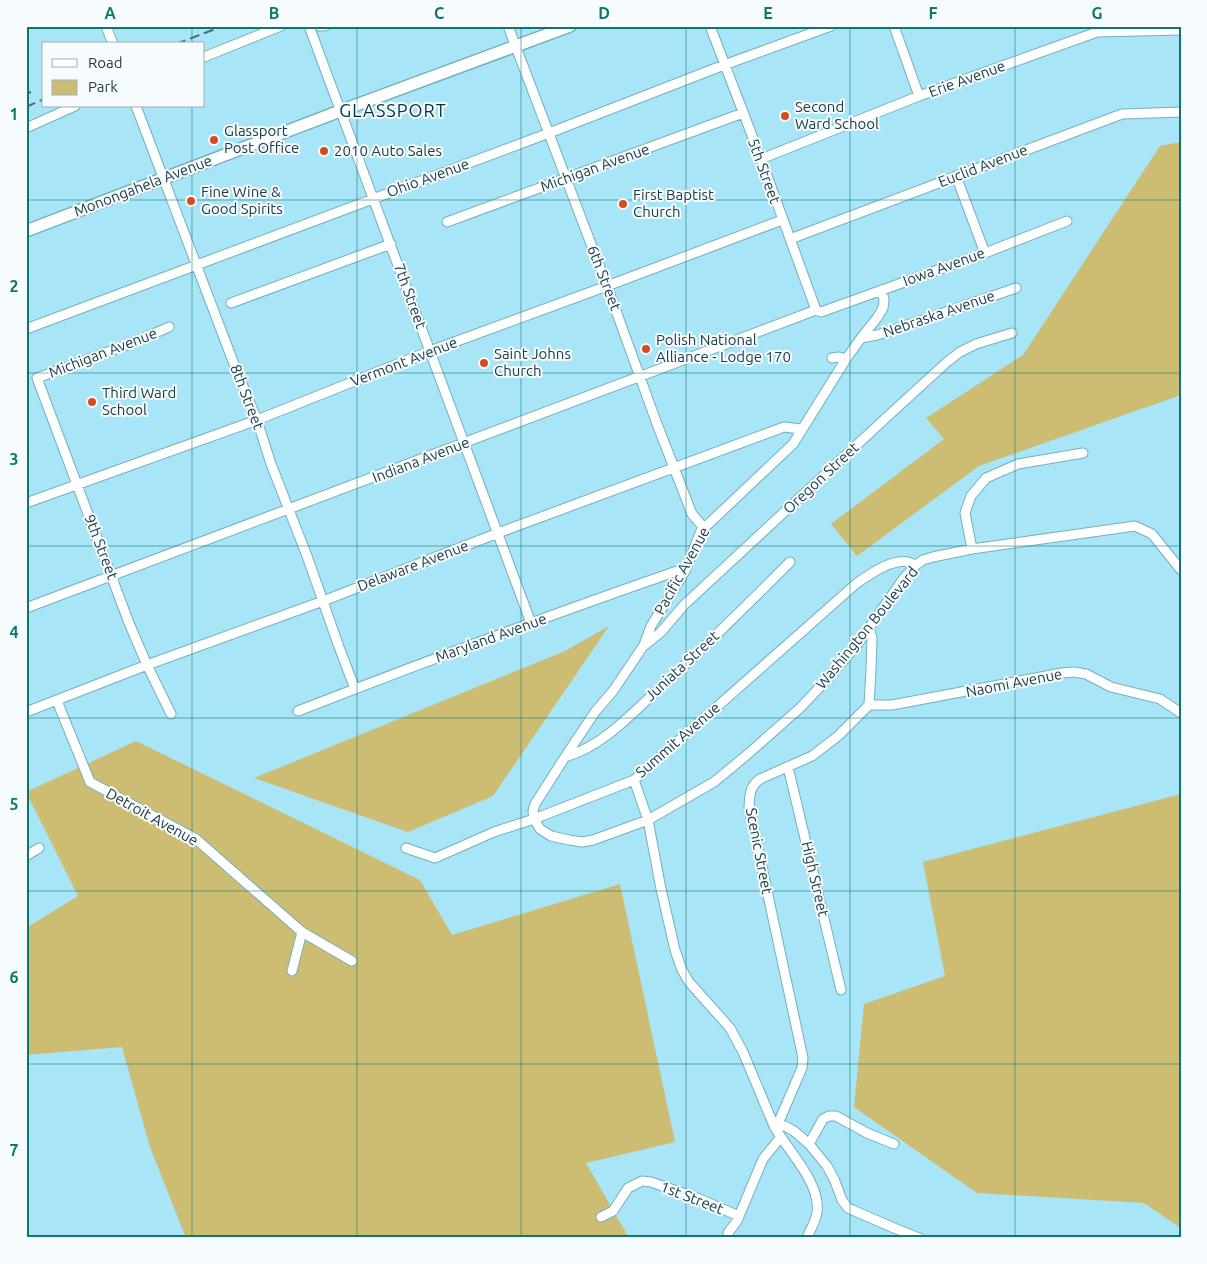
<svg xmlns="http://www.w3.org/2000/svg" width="1207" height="1264" font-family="Ubuntu,sans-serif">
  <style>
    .green { fill: #cdbd73 }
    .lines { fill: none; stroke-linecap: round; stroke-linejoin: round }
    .minor-casing { stroke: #73b0c1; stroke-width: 11 }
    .major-casing { stroke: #73b0c1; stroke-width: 14 }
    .minor { stroke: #fff; stroke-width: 9 }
    .major { stroke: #fff; stroke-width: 11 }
    .rail { stroke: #496e78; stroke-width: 2; stroke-dasharray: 10 5; stroke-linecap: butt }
    .grid { fill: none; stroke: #0f766e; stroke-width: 1; stroke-opacity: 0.55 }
    .poi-dot { fill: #d54d1e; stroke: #f6fcfe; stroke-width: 2 }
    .labels { text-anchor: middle; stroke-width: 4; stroke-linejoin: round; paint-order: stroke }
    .street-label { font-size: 15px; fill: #213b42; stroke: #f6fcfe }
    .poi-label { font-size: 15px; fill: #213b42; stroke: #f6fcfe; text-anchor: start }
    .quarter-label { font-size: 18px; letter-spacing: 1px; fill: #00323e; stroke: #f6fcfe }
    .neatline { fill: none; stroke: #0f766e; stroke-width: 2 }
    .grid-label { font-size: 16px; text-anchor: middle; font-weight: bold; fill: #0f766e }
  </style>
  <rect width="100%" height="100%" fill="#a7e5f7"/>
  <path class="green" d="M1181 142V395L979 466 857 556 831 524 944 439 926 418 1023 355 1160 146Z
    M609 626 493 796 408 832 254 778 565 651Z
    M136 741 420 880 452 935 620 884 675 1142 586 1163 629 1238H186L150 1147 122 1047 26 1055V928L78 896 26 792Z
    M1181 794V1228L1144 1203 977 1193 854 1107 864 1004 945 976 923 862Z"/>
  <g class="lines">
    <defs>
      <path id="minor" d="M106 26 113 44
        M309 26 531 623
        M319 26H325
        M508 26 607 286 657 424 692 514 704 528
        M710 26 761 159 816 310 821 312 985 253 1067 221
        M894 26 919 96
        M204 57 281 26
        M136 106 237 372 257 420 271 464 307 556 339 647 355 689
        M26 128 75 106
        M761 159 919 96 1097 32 1181 30
        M956 176 985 253
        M447 222 743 113
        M790 239 1122 114 1181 112
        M881 290 884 299 883 308 877 318 861 338 846 359 793 444 701 531 685 571 651 626 644 645 613 691 595 712 565 757 535 804 533 811 534 819 540 829 551 836 569 840 582 842 593 840 648 820 714 782 748 754 800 708 819 688 856 646 904 578 916 565 923 560 933 557 972 549 1135 526 1152 534 1181 570
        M231 303 391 244
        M169 327 135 342 37 378 129 623 147 665 171 714
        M26 329 549 133 724 65 831 26
        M861 338 877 335 902 327 1016 288
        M832 358 839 357 846 359
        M26 503 257 420 430 351 607 286 782 220
        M972 549 965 513 971 496 986 478 1018 464 1083 453
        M26 608 816 310
        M645 645 661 632 684 605 888 416 947 362 960 352 976 344 1012 333
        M57 701 90 782 196 839 302 932 352 961
        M869 705H892L1062 673 1074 672 1086 674 1111 687 1160 699 1181 713
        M298 711C424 662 550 615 677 571H685
        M26 712 147 665 323 601 498 533 784 427 801 429
        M565 757C604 746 633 712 662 686 706 646 748 604 790 562
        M788 767 841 990
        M634 780 648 820 661 889 675 950 682 970 689 982 730 1028 743 1052 774 1126C788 1151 821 1183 817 1212 816 1221 810 1230 807 1238
        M406 848 435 858 494 832 534 819 634 780 857 583C870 574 891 559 908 562 911 563 913 564 916 565
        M26 856 39 848
        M292 971 302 932
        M774 1126 780 1119 802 1068 803 1058 749 807C750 795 749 787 760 779L812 756 838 736 869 705 871 670 872 638 869 628
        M774 1126H785L794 1131 809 1144 827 1166 834 1179 842 1200 848 1208 894 1228 919 1238
        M809 1144 823 1119 829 1116H836L867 1133 894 1144
        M601 1217 613 1211 628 1188 642 1181 651 1182 697 1198 739 1216
        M728 1233 737 1221 763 1159 780 1138"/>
      <path id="major" d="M26 231 340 111 570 26"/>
    </defs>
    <use href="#minor" class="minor-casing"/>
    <use href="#major" class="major-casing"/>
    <use href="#minor" class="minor"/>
    <use href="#major" class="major"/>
    <path class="rail" d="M176 44 223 26
      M26 94 31 92
      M26 107 44 99"/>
  </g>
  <path class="grid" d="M192 26V44M357 26V1238M521 26V1238M686 26V1238M850 26V1238M1015 26V1238M192 106V1238M26 200H1181M26 373H1181M26 546H1181M26 718H1181M26 891H1181M26 1064H1181"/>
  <g class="poi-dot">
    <circle cx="785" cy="116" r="5"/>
    <circle cx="214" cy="140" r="5"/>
    <circle cx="324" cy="151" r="5"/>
    <circle cx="191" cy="201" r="5"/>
    <circle cx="623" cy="204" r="5"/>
    <circle cx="646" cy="349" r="5"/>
    <circle cx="484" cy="363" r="5"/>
    <circle cx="92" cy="402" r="5"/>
  </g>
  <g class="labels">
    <g class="street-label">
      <text transform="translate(967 79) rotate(-20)" y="5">Erie Avenue</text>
      <text transform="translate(983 166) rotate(-21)" y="5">Euclid Avenue</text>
      <text transform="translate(595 168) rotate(-20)" y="5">Michigan Avenue</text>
      <text transform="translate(764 171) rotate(70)" y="5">5th Street</text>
      <text transform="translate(428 178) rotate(-20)" y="5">Ohio Avenue</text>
      <text transform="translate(143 186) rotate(-21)" y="5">Monongahela Avenue</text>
      <text transform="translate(944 267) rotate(-20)" y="5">Iowa Avenue</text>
      <text transform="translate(604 278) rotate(69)" y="5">6th Street</text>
      <text transform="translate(410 296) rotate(70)" y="5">7th Street</text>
      <text transform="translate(939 314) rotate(-19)" y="5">Nebraska Avenue</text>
      <text transform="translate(103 353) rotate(-21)" y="5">Michigan Avenue</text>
      <text transform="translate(404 362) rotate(-21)" y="5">Vermont Avenue</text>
      <text transform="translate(247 397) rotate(69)" y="5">8th Street</text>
      <text transform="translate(421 460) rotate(-21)" y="5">Indiana Avenue</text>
      <text transform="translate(821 478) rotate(-43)" y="5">Oregon Street</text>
      <text transform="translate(101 547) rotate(69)" y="5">9th Street</text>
      <text transform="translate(413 566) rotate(-21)" y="5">Delaware Avenue</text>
      <text transform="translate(682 571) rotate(-61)" y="5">Pacific Avenue</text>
      <text transform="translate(867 628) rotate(-51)" y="5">Washington Boulevard</text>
      <text transform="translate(491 638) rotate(-20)" y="5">Maryland Avenue</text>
      <text transform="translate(682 666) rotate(-43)" y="5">Juniata Street</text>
      <text transform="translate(1014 683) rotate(-11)" y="5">Naomi Avenue</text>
      <text transform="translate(678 740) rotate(-41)" y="5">Summit Avenue</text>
      <text transform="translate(152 817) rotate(29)" y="5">Detroit Avenue</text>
      <text transform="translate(759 851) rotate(79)" y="5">Scenic Street</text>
      <text transform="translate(815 879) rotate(77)" y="5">High Street</text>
      <text transform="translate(692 1198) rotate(21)" y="5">1st Street</text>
    </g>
    <g class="poi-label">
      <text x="795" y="112">Second<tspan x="795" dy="17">Ward School</tspan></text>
      <text x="224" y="136">Glassport<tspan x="224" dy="17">Post Office</tspan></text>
      <text x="334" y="156">2010 Auto Sales</text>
      <text x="201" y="197">Fine Wine &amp;<tspan x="201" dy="17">Good Spirits</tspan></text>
      <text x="633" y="200">First Baptist<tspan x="633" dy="17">Church</tspan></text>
      <text x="656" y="345">Polish National<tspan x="656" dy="17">Alliance - Lodge 170</tspan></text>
      <text x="494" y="359">Saint Johns<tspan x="494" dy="17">Church</tspan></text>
      <text x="102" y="398">Third Ward<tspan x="102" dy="17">School</tspan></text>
    </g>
    <g class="quarter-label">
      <text x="393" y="117">GLASSPORT</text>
    </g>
  </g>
  <rect width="1207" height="1264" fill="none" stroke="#f6fcfe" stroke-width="55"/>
  <rect x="42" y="42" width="162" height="65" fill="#f6fcfe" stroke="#a1afb3"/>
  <rect x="52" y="59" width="25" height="8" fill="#ffffff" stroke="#a1afb3"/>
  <text x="88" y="68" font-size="15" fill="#213b42">Road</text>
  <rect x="52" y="80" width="25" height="15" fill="#cdbd73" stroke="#a1afb3"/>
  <text x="88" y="92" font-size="15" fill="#213b42">Park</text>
  <rect x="28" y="28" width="1152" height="1208" class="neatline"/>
  <g class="grid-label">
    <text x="110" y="19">A</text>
    <text x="274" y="19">B</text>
    <text x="439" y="19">C</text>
    <text x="604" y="19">D</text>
    <text x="768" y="19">E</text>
    <text x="933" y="19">F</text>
    <text x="1097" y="19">G</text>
    <text x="14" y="120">1</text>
    <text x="14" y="292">2</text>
    <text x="14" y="465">3</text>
    <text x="14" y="638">4</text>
    <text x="14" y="810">5</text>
    <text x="14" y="983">6</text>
    <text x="14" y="1156">7</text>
  </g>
</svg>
